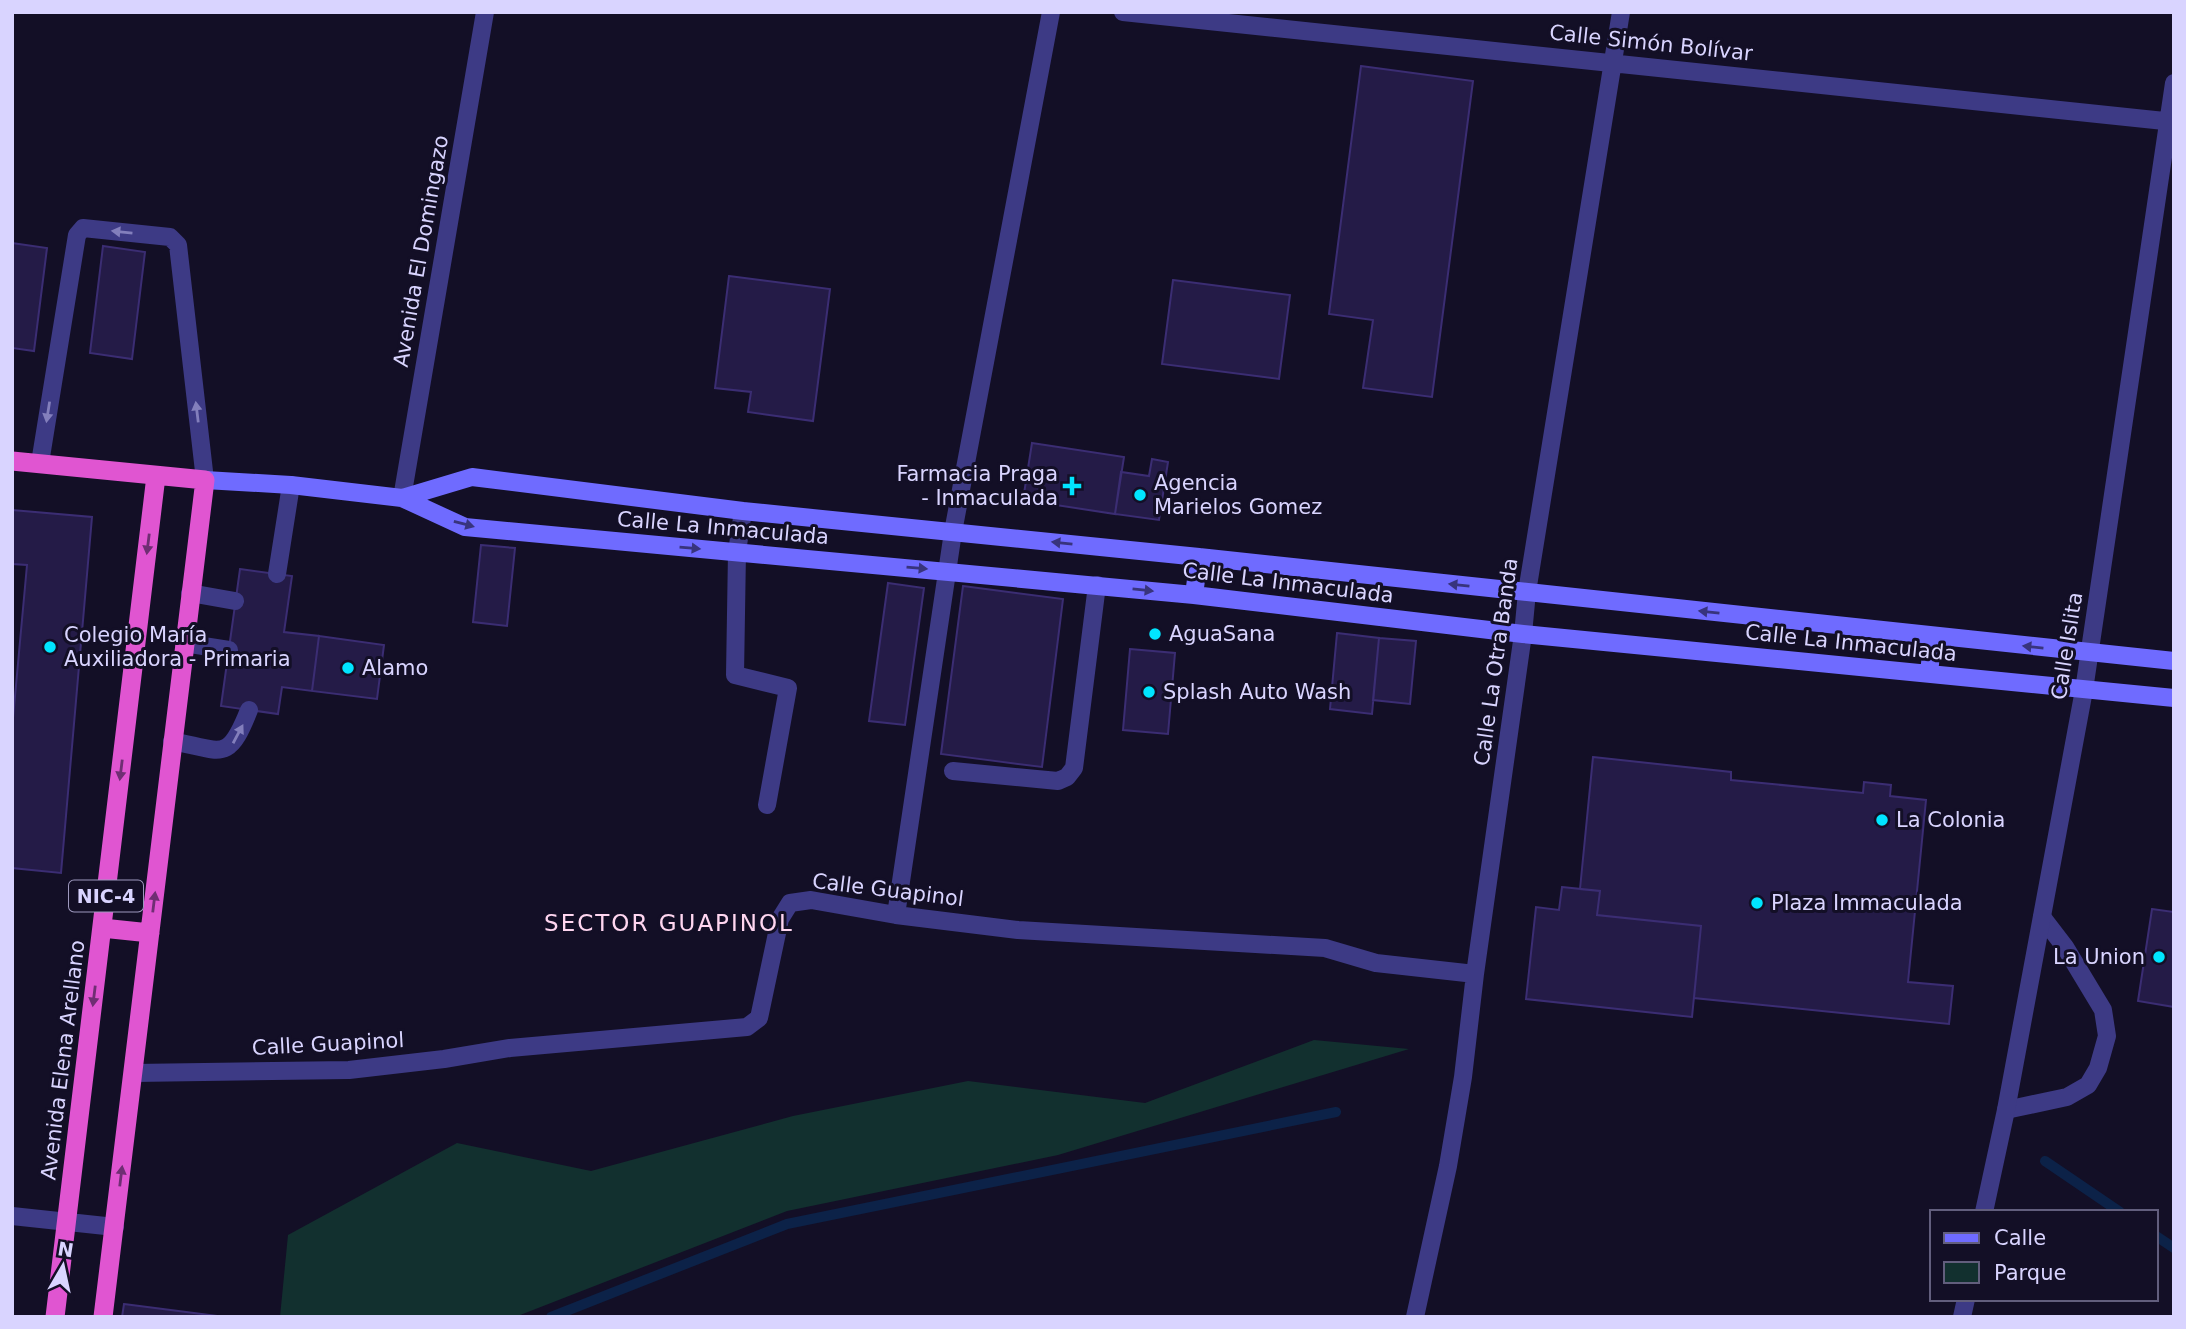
<svg xmlns="http://www.w3.org/2000/svg" width="2186" height="1329" font-family="'DejaVu Sans',sans-serif">
  <style>
    .green { fill: #12302f }
    .lines { fill: none; stroke-linecap: round; stroke-linejoin: round }
    .stream { stroke: #0c2248; stroke-width: 10 }
    .building { fill: #241b47; stroke: #3b2d73; stroke-width: 2 }
    .service { stroke: #3d3a85; stroke-width: 18 }
    .minor { stroke: #3d3a85; stroke-width: 18 }
    .secondary { stroke: #6f6bff; stroke-width: 18 }
    .trunk { stroke: #e055d1; stroke-width: 19 }
    .oneway { fill: #837fbc }
    .oneway2 { fill: #38347d }
    .oneway3 { fill: #6f2e73 }
    .poi-dot { fill: #00e5ff; stroke: #130f26; stroke-width: 2.5 }
    .labels { text-anchor: middle; stroke-width: 6; stroke-linejoin: round; paint-order: stroke }
    .shield { fill: #130f26; stroke: #9e99be; stroke-width: 2 }
    .shield-label { font-size: 19px; font-weight: bold; fill: #d9d4ff }
    .street-label { font-size: 21px; fill: #d9d4ff; stroke: #130f26 }
    .poi-label { font-size: 21px; fill: #d9d4ff; stroke: #130f26; text-anchor: start }
    .neighbourhood-label { font-size: 23px; letter-spacing: 2px; fill: #ffd6f0; stroke: #130f26 }
  </style>
  <rect width="100%" height="100%" fill="#130f26"/>
  <path class="green" d="M1314 1040 1409 1049 1058 1155 787 1211 515 1317H280L288 1235 457 1143 591 1171 793 1116 968 1081 1145 1103Z"/>
  <g class="lines">
    <path class="stream" d="M2045 1161 2120 1212
      M2156 1236 2174 1248
      M551 1317 787 1224 1336 1112"/>
  </g>
  <path class="building" d="M1361 66 1473 81 1432 397 1363 388 1373 320 1329 314Z
    M12 243 47 248 34 351 12 348Z
    M103 246 145 252 132 359 90 353Z
    M729 276 830 289 813 421 748 412 751 392 715 388Z
    M1173 280 1290 295 1279 379 1162 364Z
    M1032 443 1124 457 1115 514 1023 500Z
    M1152 459 1168 462 1159 520 1115 514 1121 472 1149 476Z
    M12 510 92 517 61 873 12 868V729L27 565 12 564Z
    M481 545 515 548 507 626 473 622Z
    M240 569 292 576 284 632 319 636 312 691 282 687 278 714 221 706Z
    M888 583 924 588 905 725 869 721Z
    M963 586 1063 599 1042 767 941 754Z
    M1337 633 1379 638 1372 714 1330 709Z
    M319 636 384 645 377 699 312 691Z
    M1379 638 1416 641 1410 704 1373 700Z
    M1130 649 1175 653 1168 734 1123 730Z
    M1593 757 1731 772V780L1863 793 1864 782 1891 785 1890 796 1926 800 1908 982 1953 986 1949 1024 1694 998 1701 926 1597 915 1600 891 1580 889Z
    M1562 887 1600 891 1597 915 1701 926 1692 1017 1526 999 1536 907 1559 910Z
    M2152 909 2174 912V1007L2138 1001Z
    M124 1304 225 1317H122Z"/>
  <g class="lines">
    <path class="service" d="M40 463 77 235 83 228 170 237 178 245 205 480
      M743 511 737 552 735 675 788 688 767 805
      M277 574 291 485
      M190 593 235 601
      M184 643 229 650
      M172 741C223 751 228 763 249 710
      M953 771 1058 781 1067 777 1074 768 1097 585
      M2006 1110 2067 1097 2088 1085 2098 1068 2107 1036 2103 1010 2065 947 2042 917"/>
    <path class="minor" d="M1123 12 2174 122
      M402 498 485 12
      M896 915 953 532 1051 12
      M134 1073 349 1070 444 1059 510 1048 747 1027 759 1018 780 919 790 903 811 900 896 915 1018 930 1325 948 1376 963 1475 974
      M1984 1212 2006 1110 2084 690 2174 83
      M12 1216 115 1227
      M1415 1317 1448 1166 1463 1077 1475 974 1523 634 1527 592 1621 12
      M1962 1317 1966 1299"/>
    <path class="secondary" d="M205 480 291 485 402 498 465 527 1194 595 1523 634 2174 698
      M402 498 472 477 743 511 1199 557 2174 661
      M1194 595 1199 557
      M1929 673 1933 636"/>
    <path class="trunk" d="M12 461 205 480 103 1317
      M102 928 150 933
      M55 1317 156 476"/>
  </g>
  <defs><path id="oneway-solid" d="M-6-.8H1V-3.2L6.5 0L1 3.2V.8H-6Z" transform="scale(1.75)"/></defs>
  <g class="oneway">
    <use href="#oneway-solid" transform="translate(122 232) rotate(-174)"/>
    <use href="#oneway-solid" transform="translate(48 412) rotate(99)"/>
    <use href="#oneway-solid" transform="translate(197 412) rotate(-97)"/>
    <use href="#oneway-solid" transform="translate(238 734) rotate(-62)"/>
  </g>
  <g class="oneway2">
    <use href="#oneway-solid" transform="translate(464 524) rotate(15)"/>
    <use href="#oneway-solid" transform="translate(1062 543) rotate(-174)"/>
    <use href="#oneway-solid" transform="translate(690 548) rotate(5)"/>
    <use href="#oneway-solid" transform="translate(917 568) rotate(5)"/>
    <use href="#oneway-solid" transform="translate(1459 585) rotate(-174)"/>
    <use href="#oneway-solid" transform="translate(1143 590) rotate(6)"/>
    <use href="#oneway-solid" transform="translate(1709 612) rotate(-174)"/>
    <use href="#oneway-solid" transform="translate(2033 647) rotate(-174)"/>
  </g>
  <g class="oneway3">
    <use href="#oneway-solid" transform="translate(148 544) rotate(97)"/>
    <use href="#oneway-solid" transform="translate(121 770) rotate(97)"/>
    <use href="#oneway-solid" transform="translate(154 902) rotate(-83)"/>
    <use href="#oneway-solid" transform="translate(94 996) rotate(97)"/>
    <use href="#oneway-solid" transform="translate(121 1176) rotate(-83)"/>
  </g>
  <g class="poi-dot">
    <path d="M1068.5 475.5h7v7h7v7h-7v7h-7v-7h-7v-7h7z"/>
    <circle cx="1140" cy="495" r="7"/>
    <circle cx="1155" cy="634" r="7"/>
    <circle cx="50" cy="647" r="7"/>
    <circle cx="348" cy="668" r="7"/>
    <circle cx="1149" cy="692" r="7"/>
    <circle cx="1882" cy="820" r="7"/>
    <circle cx="1757" cy="903" r="7"/>
    <circle cx="2159" cy="957" r="7"/>
  </g>
  <g class="labels">
    <rect class="shield" x="69" y="880.5" width="74" height="31" rx="5"/>
    <g class="shield-label">
      <text x="106" y="903">NIC-4</text>
    </g>
    <g class="street-label">
      <text transform="translate(1651 43) rotate(6)" y="7">Calle Simón Bolívar</text>
      <text transform="translate(421 251) rotate(-80)" y="7">Avenida El Domingazo</text>
      <text transform="translate(723 528) rotate(5)" y="7">Calle La Inmaculada</text>
      <text transform="translate(1288 583) rotate(7)" y="7">Calle La Inmaculada</text>
      <text transform="translate(1851 643) rotate(6)" y="7">Calle La Inmaculada</text>
      <text transform="translate(2067 646) rotate(-81)" y="7">Calle Islita</text>
      <text transform="translate(1496 662) rotate(-82)" y="7">Calle La Otra Banda</text>
      <text transform="translate(888 890) rotate(7)" y="7">Calle Guapinol</text>
      <text transform="translate(328 1044) rotate(-3)" y="7">Calle Guapinol</text>
      <text transform="translate(63 1060) rotate(-83)" y="7">Avenida Elena Arellano</text>
    </g>
    <g class="poi-label">
      <text x="1058" y="481" text-anchor="end">Farmacia Praga<tspan x="1058" dy="24">- Inmaculada</tspan></text>
      <text x="1154" y="490">Agencia<tspan x="1154" dy="24">Marielos Gomez</tspan></text>
      <text x="1169" y="641">AguaSana</text>
      <text x="64" y="642">Colegio María<tspan x="64" dy="24">Auxiliadora - Primaria</tspan></text>
      <text x="362" y="675">Alamo</text>
      <text x="1163" y="699">Splash Auto Wash</text>
      <text x="1896" y="827">La Colonia</text>
      <text x="1771" y="910">Plaza Immaculada</text>
      <text x="2145" y="964" text-anchor="end">La Union</text>
    </g>
    <g class="neighbourhood-label">
      <text x="669" y="931">SECTOR GUAPINOL</text>
    </g>
  </g>
  <rect width="2186" height="1329" fill="none" stroke="#d9d4ff" stroke-width="28"/>
  <rect x="1930" y="1210" width="228" height="91" fill="#130f26" stroke="#625e7d" stroke-width="2"/>
  <rect x="1944" y="1233" width="35" height="10" fill="#6f6bff" stroke="#625e7d" stroke-width="2"/>
  <text x="1994" y="1245" font-size="21" fill="#d9d4ff">Calle</text>
  <rect x="1944" y="1262" width="35" height="21" fill="#12302f" stroke="#625e7d" stroke-width="2"/>
  <text x="1994" y="1280" font-size="21" fill="#d9d4ff">Parque</text>
  <g transform="translate(63 1266) rotate(9)" stroke="#130f26" stroke-width="5" paint-order="stroke">
  <path d="M0-5L12 26L0 18L-12 26Z" fill="#d9d4ff"/>
  <text y="-10" font-size="19" font-weight="bold" text-anchor="middle" fill="#d9d4ff">N</text>
  </g>
</svg>
